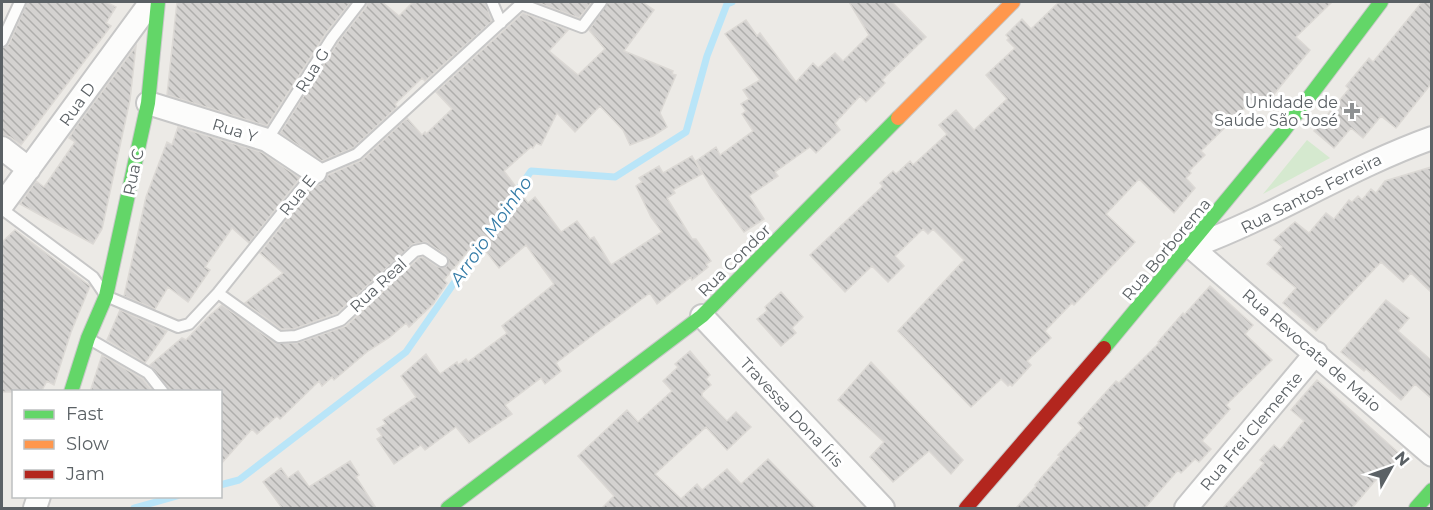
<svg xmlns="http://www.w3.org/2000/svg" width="1433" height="510" font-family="Montserrat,sans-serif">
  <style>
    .green { fill: #d5e9cf }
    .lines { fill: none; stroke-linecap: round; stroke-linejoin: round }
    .stream { stroke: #b9e5f8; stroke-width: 7 }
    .building { fill: url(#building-back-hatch); stroke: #dcd9d5; stroke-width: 1.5 }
    .lane-casing { stroke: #c7c7c7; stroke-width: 14 }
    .street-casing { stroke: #c7c7c7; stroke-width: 26 }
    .fast-casing { stroke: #c8c8c8; stroke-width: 16 }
    .slow-casing { stroke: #c8c8c8; stroke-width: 16 }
    .jam-casing { stroke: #c8c8c8; stroke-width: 16 }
    .lane { stroke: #fcfcfb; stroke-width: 10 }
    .street { stroke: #fcfcfb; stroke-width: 22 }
    .fast { stroke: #63d668; stroke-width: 14 }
    .slow { stroke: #ff974d; stroke-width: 14 }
    .jam { stroke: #b3261e; stroke-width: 14 }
    .poi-dot { fill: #8e9192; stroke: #fff; stroke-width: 2 }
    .labels { text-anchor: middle; stroke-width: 6; stroke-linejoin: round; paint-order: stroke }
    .street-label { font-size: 16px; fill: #5b6165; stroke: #fff }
    .poi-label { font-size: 16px; fill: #5b6165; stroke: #fff; text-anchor: end }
    .water-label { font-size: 18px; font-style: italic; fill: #337ba7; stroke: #fff }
  </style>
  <defs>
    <pattern id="building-back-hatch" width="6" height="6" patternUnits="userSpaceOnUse" patternTransform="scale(1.5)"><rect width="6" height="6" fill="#d4d2d0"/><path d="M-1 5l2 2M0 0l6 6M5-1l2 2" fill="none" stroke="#afaeac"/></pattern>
  </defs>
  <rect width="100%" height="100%" fill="#eceae6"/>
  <path class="green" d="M1307 140 1330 158 1263 194Z"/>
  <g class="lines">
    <path class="stream" d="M514 196 531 171 615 177 686 132 707 56 727 4 732 2
      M220 485 239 480 406 352 486 237
      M134 508 177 496"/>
  </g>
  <path class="building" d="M27 2H106L116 7 106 23 111 26 21 145 10 137 2 135V48L9 44Z
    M177 2H351L326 33 267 126 167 95Z
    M367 2H382L399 16 413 2H485L492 21 425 81 422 78 395 104 397 107 353 148 322 161 280 133 338 42 366 7Z
    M536 2H592L579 18Z
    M608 2H642L654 10 624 51 673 71 672 74 676 75 660 113 667 127 653 136 630 145 623 130 600 106 575 132 557 113 541 145 536 143 533 148 531 147 504 171 528 203 535 197 561 232 577 221 590 239 594 237 611 265 662 232 651 217 636 186 642 182 639 178 659 166 663 173 692 156 702 174 673 190 675 193 667 198 692 239H696L711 261 706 264 708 267 692 280 691 277 657 304 650 293 593 335 556 363 561 371 545 384 541 378 505 405 512 414 469 443 456 427 425 450 421 445 394 464 377 439 382 436 377 429 386 424 383 420 416 397 401 376 426 354 440 374 457 362 458 365 466 359 468 362 507 333 502 326 554 284 526 245 499 268 477 240 444 280 447 283 433 304 409 327 406 323 390 337 368 351 334 380 332 377 322 386 319 381 280 419 277 416 257 434 252 429 220 465V392H170L150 365 182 338 186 340 208 317 222 305 275 343H297L346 326 419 258 423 257 438 267H446L449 261 446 255 426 242 413 244 337 313 294 329H281L245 303 283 273 260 253 314 185 321 184 328 175 362 160 407 118 422 135 425 132 426 134 452 109 436 92 523 13 568 30 549 51 578 75 605 49 589 30Z
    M849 2H892L926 37 882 80 885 83 866 102 860 96 835 123 840 130 816 153 810 147 775 172 778 176 749 196 764 219 744 232 711 187 696 161 716 147 720 155 753 131 742 114 746 111 741 104 749 99 743 90 760 80 725 34 746 20 757 36 760 33 796 82 813 63 818 68 835 53 843 61 869 35Z
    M1059 2H1332L1296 37 1310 50 1261 110 1252 101 1201 151 1205 155 1189 171 1191 173 1186 178 1195 188 1174 213 1139 179 1106 214 1135 242 1074 305 1072 303 1045 331 1051 338 1027 361 1031 365 1012 386 1010 384 1008 386 1001 379 971 407 898 331 964 260 933 229 928 234 923 229 895 256 904 266 888 282 872 266 845 292 810 255 883 186 880 183 893 171 896 174 910 161 913 165 947 134 939 125 956 110 974 130 1007 99 986 75 1015 48 1007 40 1009 38 1006 35 1022 19 1031 29Z
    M1422 2H1431V84L1396 128 1381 116 1363 138 1351 128 1334 148 1314 131 1349 89 1346 86 1369 58 1373 62Z
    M136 46 130 100 102 229 93 244 20 204 36 181 44 187 75 142 69 138 75 128Z
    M178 127 261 152 300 178 249 243 232 228 205 267 210 270 188 302 168 287 155 309 124 296 146 197 167 142 172 145Z
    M1431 167V292L1411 273 1403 282 1381 262 1316 331 1283 303 1296 288 1267 264 1282 247 1274 240 1295 222 1309 233 1326 213 1334 219 1349 200 1352 202 1358 196 1362 200 1371 189 1376 193 1385 181Z
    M15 230 90 286 71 332 54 385 47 381 41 392H2V242Z
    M1210 286 1253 325 1245 334 1272 360 1226 405 1230 409 1202 441 1211 449 1199 462 1195 459 1181 473 1178 470 1145 508H1016L1036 486 1035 485 1060 456 1058 455 1083 428 1078 423 1116 381 1119 383 1159 343 1158 342 1183 313 1184 315Z
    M781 292 803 317 792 328 796 333 781 346 757 319 767 311 765 307Z
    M1386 300 1409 318 1398 331 1431 360V398L1415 384 1401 400 1366 369 1364 371 1341 352Z
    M120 310 167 331 145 363 107 340Z
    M690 351 710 375 706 379 711 385 702 393V396L727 421 736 412 751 427 727 450 706 427 655 474 681 499 697 484 702 490 727 469 741 484 768 459 816 508H602L614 496 578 456 627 410 638 422 672 391 663 381 678 367 675 364Z
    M102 355 143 379 153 392H90Z
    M871 362 963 460 951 474 929 451 893 482 870 457 884 442 838 400Z
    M1317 380 1401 455 1374 482 1352 508H1223L1264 463 1260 460 1274 445 1280 450 1304 421 1291 410Z
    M350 461 359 475 356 477 376 508H282L263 482 281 468 288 478 298 471 309 487Z"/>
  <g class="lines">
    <defs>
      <path id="lane" d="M492 2 501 23
        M2 41 20 2
        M267 140 332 38 360 2
        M2 209 93 277 106 296 178 327 189 324 218 293 315 172 357 154 521 4 582 27 601 2
        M218 293 279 337 296 336 341 320 415 251 424 249 442 261
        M91 340 148 373 163 392"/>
      <path id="street" d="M148 103 267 140 315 172
        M1432 138C1348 168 1274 217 1191 247L1432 455
        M2 148 29 169
        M2 205 151 2
        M702 316 883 508
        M35 508 39 496
        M1186 508 1316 353"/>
      <path id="fast" d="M1104 348 1282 133 1381 2
        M71 392 88 338 106 296 148 103 158 2
        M448 508 702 316 898 118
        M1416 508 1432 490"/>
      <path id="slow" d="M898 118 1013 2"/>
      <path id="jam" d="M966 508 1104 348"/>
    </defs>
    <use href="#lane" class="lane-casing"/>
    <use href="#street" class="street-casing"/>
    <use href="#fast" class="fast-casing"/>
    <use href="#slow" class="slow-casing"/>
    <use href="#jam" class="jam-casing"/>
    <use href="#lane" class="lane"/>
    <use href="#street" class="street"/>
    <use href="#fast" class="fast"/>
    <use href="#slow" class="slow"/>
    <use href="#jam" class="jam"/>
  </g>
  <path class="poi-dot" d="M1349 102h6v6h6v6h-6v6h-6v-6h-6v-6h6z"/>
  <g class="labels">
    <g class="street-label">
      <text transform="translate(312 70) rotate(-58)" y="6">Rua G</text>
      <text transform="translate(77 104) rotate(-54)" y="6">Rua D</text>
      <text transform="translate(235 130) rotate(17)" y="6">Rua Y</text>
      <text transform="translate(133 172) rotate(-78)" y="6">Rua C</text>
      <text transform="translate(1311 193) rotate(-27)" y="6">Rua Santos Ferreira</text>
      <text transform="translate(297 195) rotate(-51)" y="6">Rua E</text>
      <text transform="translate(1166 249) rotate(-50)" y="6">Rua Borborema</text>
      <text transform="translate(734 260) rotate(-45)" y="6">Rua Condor</text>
      <text transform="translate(378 285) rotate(-43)" y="6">Rua Real</text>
      <text transform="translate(1312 350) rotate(41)" y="6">Rua Revocata de Maio</text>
      <text transform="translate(792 412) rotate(47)" y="6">Travessa Dona Íris</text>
      <text transform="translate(1251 431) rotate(-50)" y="6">Rua Frei Clemente</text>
    </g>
    <g class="poi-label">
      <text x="1338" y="108">Unidade de<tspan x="1338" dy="18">Saúde São José</tspan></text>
    </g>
    <g class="water-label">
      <text transform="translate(491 231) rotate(-55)" y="6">Arroio Moinho</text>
    </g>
  </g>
  <rect width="1433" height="510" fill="none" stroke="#5b6165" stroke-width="6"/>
  <rect x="12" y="390" width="210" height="108" fill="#ffffff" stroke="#bdc0c1" stroke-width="1.5"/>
  <rect x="24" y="410" width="30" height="9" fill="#63d668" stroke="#bdc0c1" stroke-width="1.5"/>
  <text x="66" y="420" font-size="18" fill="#5b6165">Fast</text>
  <rect x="24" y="440" width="30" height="9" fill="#ff974d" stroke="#bdc0c1" stroke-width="1.5"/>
  <text x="66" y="450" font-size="18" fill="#5b6165">Slow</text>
  <rect x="24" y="470" width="30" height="9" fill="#b3261e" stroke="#bdc0c1" stroke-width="1.5"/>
  <text x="66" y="480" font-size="18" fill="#5b6165">Jam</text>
  <g transform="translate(1391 468) rotate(50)" stroke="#ffffff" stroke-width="4.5" paint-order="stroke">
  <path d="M0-4.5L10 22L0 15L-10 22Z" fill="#5b6165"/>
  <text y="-9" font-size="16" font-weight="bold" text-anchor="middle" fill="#5b6165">N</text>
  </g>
</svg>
